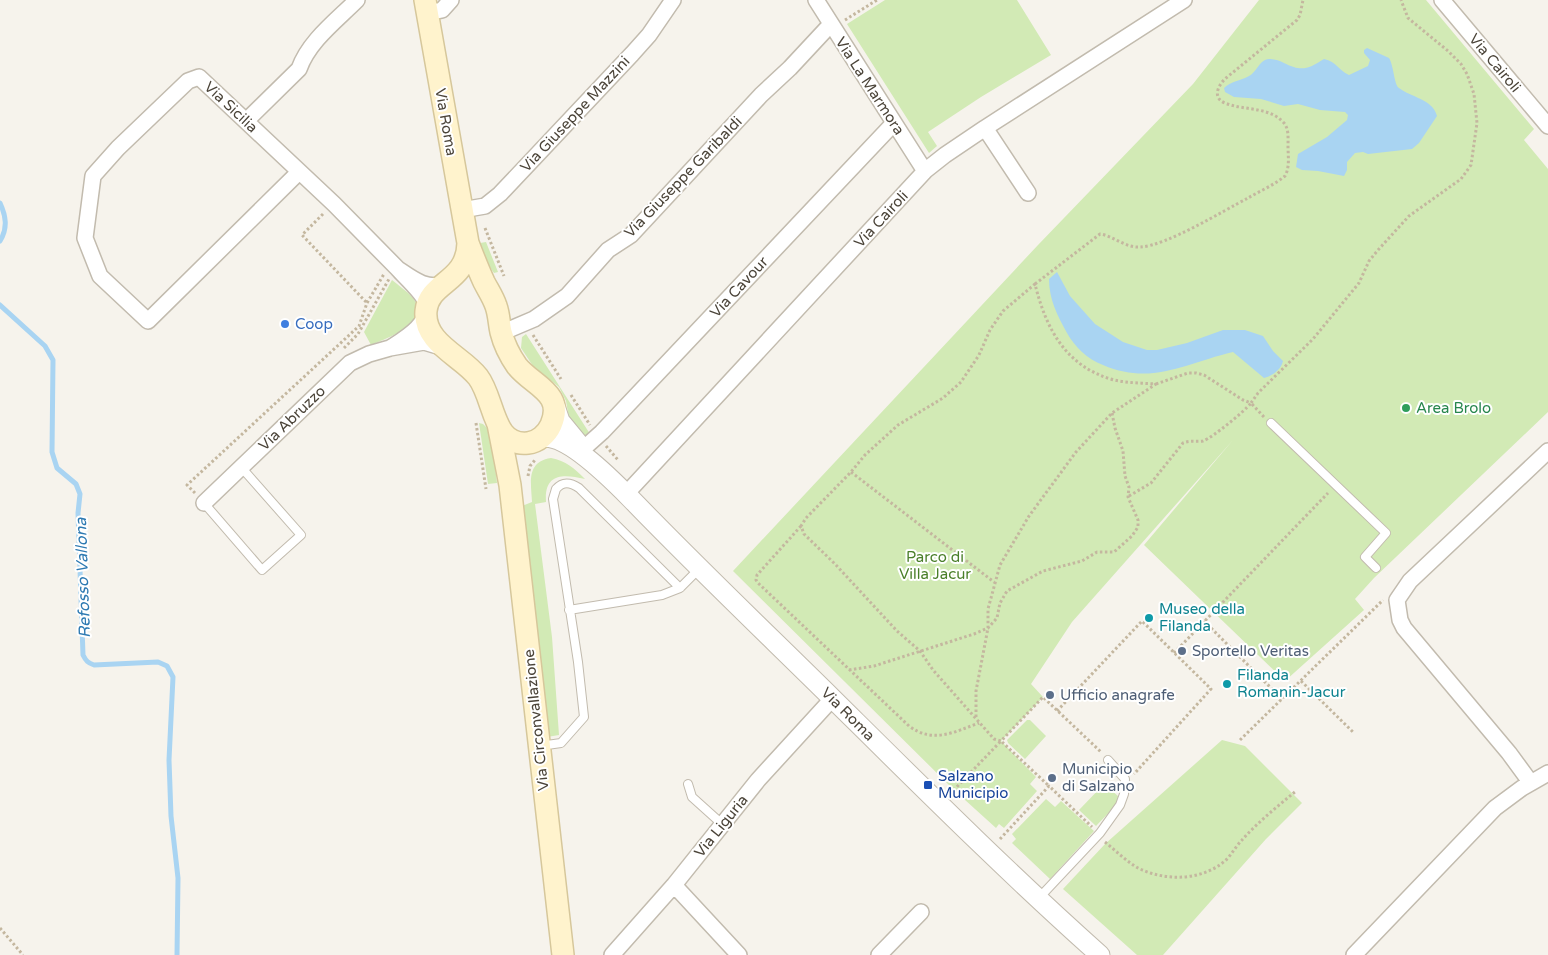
<svg xmlns="http://www.w3.org/2000/svg" width="1548" height="955" font-family="'Varela Round',sans-serif">
  <style>
    .green { fill: #d2eab5 }
    .water { fill: #a9d4f2 }
    .lines { fill: none; stroke-linecap: round; stroke-linejoin: round }
    .stream { stroke: #a9d4f2; stroke-width: 5 }
    .service-casing { stroke: #c2bbae; stroke-width: 10 }
    .minor-casing { stroke: #c2bbae; stroke-width: 18 }
    .tertiary-casing { stroke: #c2bbae; stroke-width: 21 }
    .secondary-casing { stroke: #d6c79b; stroke-width: 24 }
    .path { stroke: #c4b79f; stroke-width: 3; stroke-dasharray: 2.5 2.5; stroke-linecap: butt }
    .service { stroke: #fff; stroke-width: 8 }
    .minor { stroke: #fff; stroke-width: 15 }
    .tertiary { stroke: #fff; stroke-width: 19 }
    .secondary { stroke: #fff3cd; stroke-width: 21 }
    .shop-dot { fill: #3f7fe0; stroke: #fff; stroke-width: 2 }
    .leisure-dot { fill: #2e9e5b; stroke: #fff; stroke-width: 2 }
    .culture-dot { fill: #0f9aa8; stroke: #fff; stroke-width: 2 }
    .service-dot { fill: #5c6f8a; stroke: #fff; stroke-width: 2 }
    .transit-dot { fill: #1a4fb4; stroke: #fff; stroke-width: 2 }
    .labels { text-anchor: middle; stroke-width: 4; stroke-linejoin: round; paint-order: stroke }
    .street-label { font-size: 15px; fill: #4b4439; stroke: #fff }
    .shop-label { font-size: 15px; fill: #366cbe; stroke: #fff; text-anchor: start }
    .leisure-label { font-size: 15px; fill: #27864d; stroke: #fff; text-anchor: start }
    .park-label { font-size: 15px; fill: #4a7f2a; stroke: #fff }
    .culture-label { font-size: 15px; fill: #0d838f; stroke: #fff; text-anchor: start }
    .service-label { font-size: 15px; fill: #4e5e75; stroke: #fff; text-anchor: start }
    .transit-label { font-size: 15px; fill: #164399; stroke: #fff; text-anchor: start }
    .water-label { font-size: 16px; font-style: italic; fill: #2e7ab2; stroke: #fff }
  </style>
  <rect width="100%" height="100%" fill="#f6f3ec"/>
  <path class="green" d="M885 0H1017L1051 55 981 97 928 132 937 146 929 153 847 24Z
    M1259 0H1426L1534 129 1524 140 1548 169V412L1374 578 1355 599 1364 610 1285 681 1144 545 1233 440 1072 622 1031 684 1043 697 1001 741 1036 777 1030 784 1037 791 1004 828 999 824 996 828 954 790 733 571 1038 245 1193 84Z
    M486 242 498 272 494 273C487 265 484 253 480 243Z
    M392 280C399 286 407 291 413 298 433 323 386 338 371 345L364 332Z
    M526 334 590 434 585 438 569 419 566 401 559 387 533 366 521 348 522 337Z
    M479 423 483 424 487 428 492 443 497 483 488 484Z
    M551 458C566 461 574 468 585 479 563 474 544 473 546 502L535 504 552 637 559 735 547 737 522 506 532 502C531 482 526 462 551 458Z
    M1027 720H1030L1046 736 1025 759 1008 743 1007 740Z
    M1222 740 1245 746 1302 803 1266 839 1163 955H1137L1063 889 1105 844Z
    M1104 784 1118 796V803L1096 826 1079 810Z
    M1046 799 1055 807 1061 801 1094 831 1050 879 1012 843 1016 839 1012 834Z"/>
  <path class="water" d="M1367 48 1389 58C1394 66 1394 85 1399 88 1410 97 1433 99 1437 116L1419 143 1412 149 1368 154 1363 152 1355 153 1347 162V170L1344 176 1318 171 1302 170 1296 167 1298 154 1327 137 1347 120 1348 115 1345 112 1320 110 1298 104 1284 106 1261 99 1234 97 1225 92 1224 88C1231 81 1240 81 1249 76 1257 72 1259 60 1269 59 1275 59 1280 61 1284 63 1302 72 1308 69 1324 59 1337 62 1338 70 1349 75L1368 66 1370 60 1364 53V50Z
    M1057 272 1070 296 1095 324 1123 342 1147 350H1157L1187 343 1223 330H1245L1263 336 1273 351 1283 361C1281 370 1272 376 1264 378L1233 352C1186 363 1152 386 1103 365 1087 359 1075 347 1067 333 1057 315 1049 299 1049 279Z"/>
  <g class="lines">
    <path class="stream" d="M0 203C6 216 8 228 0 241
      M0 305 45 346 53 360 52 452 57 468 76 484 80 494 78 513 83 655C86 661 88 663 94 665L158 662 167 666 173 677 169 760 171 816 178 878 177 955"/>
    <defs>
      <path id="service" d="M1271 423 1386 533 1365 557 1376 568
        M204 503 262 570 301 535 241 467
        M569 610 662 595 680 588
        M540 746 561 743 584 717 578 662 553 499 556 489C563 481 570 482 579 488L680 588 699 569
        M688 784 692 797 722 824
        M1038 899 1100 833 1120 805 1124 794 1125 779 1108 760"/>
      <path id="minor" d="M816 0 921 165 926 170
        M1442 0 1548 126
        M427 13 442 10 451 0
        M246 121 299 69C309 41 336 21 357 0
        M985 128 1028 193
        M299 172 148 321 100 276 85 238 93 176 118 148 188 81 199 77 334 204 398 269
        M462 210 485 206 500 194 632 54 649 35 673 0
        M501 333 534 319 567 296 608 250 631 235 761 95 790 68 831 24
        M444 348 424 342 390 348C404 339 431 324 426 303 424 294 405 277 398 269 413 279 426 290 445 284
        M583 449 602 432 894 123
        M626 494 926 170 945 155 985 128 1184 0
        M204 503 350 363 369 354 390 348
        M1531 783 1509 753 1404 628 1400 620 1397 600 1410 581 1548 451
        M674 885 739 955
        M612 955 674 885 758 780 832 699
        M879 955 921 912
        M1354 955 1495 808 1522 788 1548 773"/>
      <path id="tertiary" d="M555 406 560 421 583 449
        M540 438C567 431 618 486 636 504 700 570 767 634 833 699 921 786 1008 873 1100 955"/>
      <path id="secondary" d="M425 0 468 243
        M468 243C473 256 478 269 484 282 488 290 493 297 496 306 499 314 499 323 501 332 504 344 510 356 517 366 533 386 565 393 551 425 547 434 538 442 528 443 492 447 495 399 478 377 462 356 423 343 426 311 429 281 467 283 468 243Z
        M498 424 510 485 563 955"/>
    </defs>
    <use href="#service" class="service-casing"/>
    <use href="#minor" class="minor-casing"/>
    <use href="#tertiary" class="tertiary-casing"/>
    <use href="#secondary" class="secondary-casing"/>
    <path class="path" d="M845 20 877 0
      M323 214 302 235 367 303
      M485 228 504 276
      M1035 284 1100 234C1114 236 1125 248 1140 247 1166 246 1223 211 1248 198 1260 191 1274 185 1285 176 1290 167 1288 156 1288 146 1288 138 1289 129 1284 123 1269 106 1244 111 1225 103 1212 98 1218 85 1226 78L1297 20 1300 15 1303 0
      M533 335 561 379
      M344 348 358 334 389 279
      M1156 384 1188 373H1196L1204 375 1243 400 1251 403 1258 393 1313 339 1359 283 1369 261 1378 250 1409 216 1461 179 1471 165 1477 123 1474 94 1467 74 1461 64 1448 51 1408 18 1401 0
      M571 395 590 425
      M476 423 486 489
      M606 446 618 460
      M851 472 994 582
      M528 476 530 466 535 460
      M195 493 187 485 359 326 367 303 384 274
      M1129 496 1151 483 1183 443C1190 440 1196 442 1203 441 1212 438 1245 411 1251 403L1264 417
      M801 526 757 575 756 580 758 583 909 726C933 744 954 732 979 723
      M1204 621 1282 699
      M1174 653 1328 493
      M849 670 874 666 974 634 988 628 997 618 1000 603 1007 591 1043 571 1082 561 1097 552H1114L1132 536 1138 527V520L1128 497 1129 487 1125 476 1123 451 1115 428 1112 413
      M1301 681 1354 733
      M1057 711 1142 621 1211 689 1134 774
      M976 717V691L988 628V609L1000 565 1029 516 1076 452 1112 413 1156 384C1142 383 1127 383 1114 380 1066 367 1046 329 1035 284L1003 311 990 330 979 355 961 382 943 398 898 425 865 455 851 472 806 518 801 526 804 534 835 564 897 631 920 651 933 670 994 739 1001 741 1043 697 1101 752
      M1240 740 1383 600
      M950 794 1001 741 1049 786
      M1000 839 1049 786 1092 827
      M1105 842C1116 851 1126 861 1138 868 1166 882 1205 881 1228 858 1233 852 1237 845 1242 840 1258 822 1278 806 1296 791
      M0 928 23 955"/>
    <use href="#service" class="service"/>
    <use href="#minor" class="minor"/>
    <use href="#tertiary" class="tertiary"/>
    <use href="#secondary" class="secondary"/>
  </g>
  <circle class="shop-dot" cx="285" cy="324" r="5"/>
  <circle class="leisure-dot" cx="1406" cy="408" r="5"/>
  <g class="culture-dot">
    <circle cx="1149" cy="618" r="5"/>
    <circle cx="1227" cy="684" r="5"/>
  </g>
  <g class="service-dot">
    <circle cx="1182" cy="651" r="5"/>
    <circle cx="1050" cy="695" r="5"/>
    <circle cx="1052" cy="778" r="5"/>
  </g>
  <rect class="transit-dot" x="923" y="780" width="10" height="10" rx="2.5"/>
  <g class="labels">
    <g class="street-label">
      <text transform="translate(1495 63) rotate(50)" y="5">Via Cairoli</text>
      <text transform="translate(870 86) rotate(57)" y="5">Via La Marmora</text>
      <text transform="translate(231 107) rotate(43)" y="5">Via Sicilia</text>
      <text transform="translate(575 114) rotate(-47)" y="5">Via Giuseppe Mazzini</text>
      <text transform="translate(446 122) rotate(80)" y="5">Via Roma</text>
      <text transform="translate(683 177) rotate(-46)" y="5">Via Giuseppe Garibaldi</text>
      <text transform="translate(881 219) rotate(-47)" y="5">Via Cairoli</text>
      <text transform="translate(739 287) rotate(-47)" y="5">Via Cavour</text>
      <text transform="translate(292 418) rotate(-44)" y="5">Via Abruzzo</text>
      <text transform="translate(848 714) rotate(45)" y="5">Via Roma</text>
      <text transform="translate(536 720) rotate(-96)" y="5">Via Circonvallazione</text>
      <text transform="translate(721 826) rotate(-51)" y="5">Via Liguria</text>
    </g>
    <g class="shop-label">
      <text x="295" y="329">Coop</text>
    </g>
    <g class="leisure-label">
      <text x="1416" y="413">Area Brolo</text>
    </g>
    <g class="park-label">
      <text x="935" y="562">Parco di<tspan x="935" dy="17">Villa Jacur</tspan></text>
    </g>
    <g class="culture-label">
      <text x="1159" y="614">Museo della<tspan x="1159" dy="17">Filanda</tspan></text>
      <text x="1237" y="680">Filanda<tspan x="1237" dy="17">Romanin-Jacur</tspan></text>
    </g>
    <g class="service-label">
      <text x="1192" y="656">Sportello Veritas</text>
      <text x="1060" y="700">Ufficio anagrafe</text>
      <text x="1062" y="774">Municipio<tspan x="1062" dy="17">di Salzano</tspan></text>
    </g>
    <g class="transit-label">
      <text x="938" y="781">Salzano<tspan x="938" dy="17">Municipio</tspan></text>
    </g>
    <g class="water-label">
      <text transform="translate(82 578) rotate(-92)" y="6">Refosso Vallona</text>
    </g>
  </g>
</svg>
